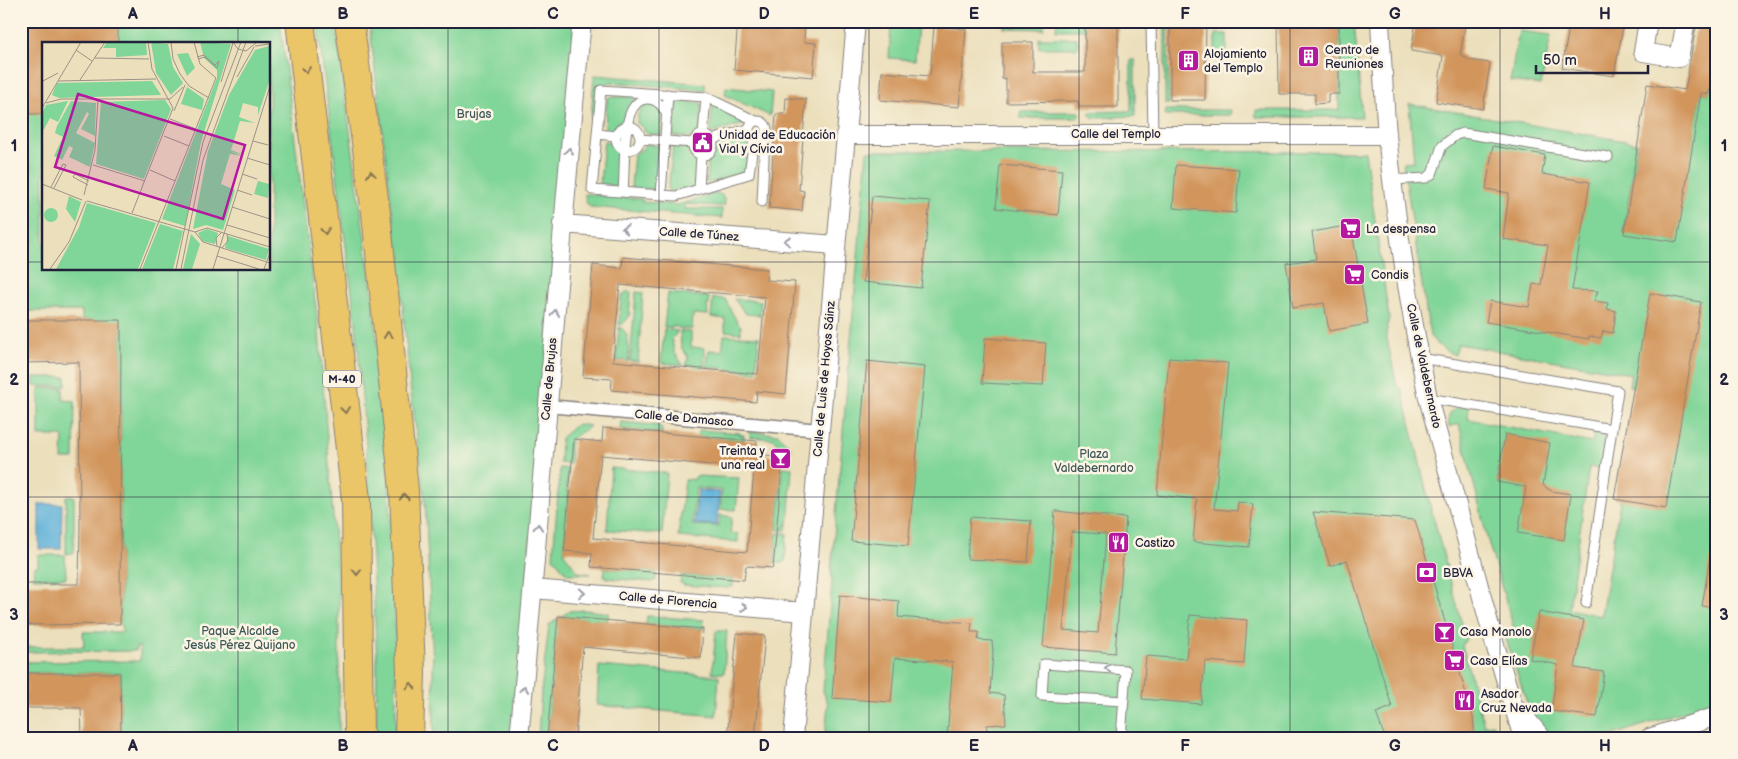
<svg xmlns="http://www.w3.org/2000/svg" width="1738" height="759" font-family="'Balsamiq Sans',sans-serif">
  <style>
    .green { fill: #80d598; stroke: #517c6a; fill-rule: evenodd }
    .water { fill: #5db1d9; stroke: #406a8a }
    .building { fill: #d2965d; fill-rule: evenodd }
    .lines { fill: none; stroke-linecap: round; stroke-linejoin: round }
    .service-casing { stroke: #86807c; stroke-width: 11 }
    .pedestrian-casing { stroke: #86807c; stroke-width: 15 }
    .minor-casing { stroke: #86807c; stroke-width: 20 }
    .motorway-casing { stroke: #86807c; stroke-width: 30 }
    .service { stroke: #fff; stroke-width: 9 }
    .pedestrian { stroke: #fff; stroke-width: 12 }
    .minor { stroke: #fff; stroke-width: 18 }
    .motorway { stroke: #eac669; stroke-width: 28 }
    .oneway { stroke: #867452 }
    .oneway2 { stroke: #9c9ca7 }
    .grid { fill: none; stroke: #22223b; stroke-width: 1; stroke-opacity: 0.55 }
    .labels { text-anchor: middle; stroke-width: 5; stroke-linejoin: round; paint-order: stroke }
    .shield { fill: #fcf5e5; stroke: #63616e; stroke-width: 1 }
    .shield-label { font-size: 11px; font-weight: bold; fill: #22223b }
    .poi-label { font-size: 12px; fill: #22223b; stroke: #fcf5e5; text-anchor: start }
    .park-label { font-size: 12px; fill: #3e5857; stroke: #fcf5e5 }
    .street-label { font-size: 12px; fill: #22223b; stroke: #fcf5e5 }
    .inset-road { fill: none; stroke: #9b9388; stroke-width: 1 }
    .view { fill: #b5179e; fill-opacity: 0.15; stroke: #b5179e; stroke-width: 2.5 }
    .inset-edge { fill: none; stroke: #22223b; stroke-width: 2.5 }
    .neatline { fill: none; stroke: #22223b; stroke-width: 2 }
    .grid-label { font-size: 16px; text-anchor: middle; font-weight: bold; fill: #22223b }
  </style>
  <rect width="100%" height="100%" fill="#fcf5e5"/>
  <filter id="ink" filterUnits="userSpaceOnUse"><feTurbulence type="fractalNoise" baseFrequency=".02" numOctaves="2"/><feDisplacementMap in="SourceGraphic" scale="10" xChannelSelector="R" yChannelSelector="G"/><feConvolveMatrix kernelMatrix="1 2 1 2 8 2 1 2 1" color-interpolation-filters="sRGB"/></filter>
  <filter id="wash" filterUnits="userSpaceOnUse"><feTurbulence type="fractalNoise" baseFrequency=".0096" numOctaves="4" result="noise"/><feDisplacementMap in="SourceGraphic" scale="20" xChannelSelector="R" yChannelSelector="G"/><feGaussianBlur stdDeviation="1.12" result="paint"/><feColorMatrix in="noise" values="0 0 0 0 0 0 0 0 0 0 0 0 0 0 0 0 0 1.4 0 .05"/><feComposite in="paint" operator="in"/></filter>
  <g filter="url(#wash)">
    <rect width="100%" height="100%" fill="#ebdfbc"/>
    <path class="green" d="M21 21H280L319 332 339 596V738H121L120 673H21V662L140 661V647H136V651L21 652V647H84L83 632H123L120 624 121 321 82 320V311H21ZM44 44H269V269H44Z
      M317 21H335L373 299 388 455 396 650V738H376L377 662 367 458 356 324Z
      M369 21H575L514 738H434L433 662 425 499 410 384 399 267Z
      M1004 21H1044V29L1004 28Z
      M1057 21H1132L1085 22V30H1056Z
      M1165 21H1168L1169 104H1165Z
      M1339 21H1354L1362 117H1256V110H1339Z
      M891 25H918L915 60 889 58Z
      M1519 31 1551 35 1541 85 1510 81Z
      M1215 34H1227V56L1215 57Z
      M1039 38H1077L1078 48H1039Z
      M1131 60H1135V116L1094 118 1090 115V112L1131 111Z
      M594 75 705 84V90L611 82 602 86 590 183 587 182Z
      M1710 86 1717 87V701L1604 738H1557L1540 726 1534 718 1527 703 1504 633 1514 629 1488 541 1459 424 1449 427C1446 411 1455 406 1469 407L1468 419 1592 443 1595 430 1603 434 1606 462 1602 469 1589 467 1569 609 1601 616 1639 388 1629 386 1631 374 1458 344 1455 355C1445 351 1437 345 1430 336L1403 162 1414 161 1409 104 1637 143 1624 233 1676 242 1701 93 1709 94Z
      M726 87 772 92 770 116 725 95Z
      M609 97H637L631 105 627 122 615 132 605 131V128L607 100Z
      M677 101 702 103 700 130 691 138 673 136Z
      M650 103 656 104 663 111 662 135 647 134 643 128 637 123C638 112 639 106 650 103Z
      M713 105 748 121V123L712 133 710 132Z
      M1166 110H1231L1230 115H1165Z
      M1020 112H1080V115L1075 118H1020Z
      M746 133 749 138 747 171 707 184 708 157 715 152 718 142Z
      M604 141 614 142 619 150 624 154 621 187 600 184Z
      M646 144 661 146 657 190 632 188 631 187 634 154 641 150Z
      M673 146 691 148 695 155H698L697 193 669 191 668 190Z
      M867 151 1365 152 1389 318 1386 334 1397 386 1402 389 1429 501 1466 639 1462 645 1484 725 1493 724V738H825L828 704 823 691 832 581 831 572Z
      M718 193 723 196 725 205 721 206 685 204V209H722V218L590 207C586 203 585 199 585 194L642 199V202L678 205Z
      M626 292H631L629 317 623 324 619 325 621 298Z
      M636 292 643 293 638 362 630 361Z
      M668 293 709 297V305H707L708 315 693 314 692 329H681L675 326V327H664Z
      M713 298 725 299 737 322 741 326V333L725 331V319L711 317Z
      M734 299 761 301 760 315 746 314Z
      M619 327C631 332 628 350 629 361L616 360Z
      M664 329 678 331 672 339 674 352 683 365 661 363Z
      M680 331 691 332V347L705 348 704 367 686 365 688 357 681 347Z
      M724 335 759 337 756 372 706 367 709 350 722 351Z
      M34 377H66V386H34Z
      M39 388H63V400L75 401 74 459H62L63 436H39Z
      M621 422 660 426V428H662V433L620 429Z
      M577 424 590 426 570 440V464L560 463 561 438Z
      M701 430 740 433V435H744V440L697 436 698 431H701Z
      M749 432 778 434 791 448 789 459 774 439 750 437Z
      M783 467 792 468 788 525H786V530H777Z
      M560 468 568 469 567 491 569 492 564 553 578 572 591 574H567L553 557Z
      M611 468 667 473 662 534 607 530Z
      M696 476 739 478 736 510 720 509 722 490 696 488 692 525 719 526 720 515 732 517 730 533 738 534V542L678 537 685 480 695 479Z
      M66 496H74V553L66 554Z
      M777 533H787L785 561 783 563H774Z
      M38 555H65L66 578H33L34 567 38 566Z
      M605 568 656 572V580H654L653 582 606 578V576H604Z
      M681 575 733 579V587H728V588L683 585V583H680Z
      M586 610 609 613 607 621 573 618 557 631 547 738H538L541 692 549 625 569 611Z
      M647 616 704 620 703 629 646 624Z
      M716 631H727L724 673H712Z
      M599 666 719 676 716 716 597 705Z"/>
    <path class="water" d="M698 490 720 492 717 525 694 524Z
      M39 504H62L61 549H39Z"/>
    <g id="blocks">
      <path class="building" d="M21 21H118V44H44V114H21Z
        M738 21H805L804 42 816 43 813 77 734 70Z
        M1170 21H1206L1205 100H1170Z
        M1278 21H1339V94H1328V103L1315 104V94H1279Z
        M1416 21H1466L1460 54 1469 60 1490 63 1483 109 1436 102 1443 56 1411 51Z
        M1570 21H1624L1614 76 1562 68Z
        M1697 21H1717V87L1710 86 1709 94 1701 93 1677 242 1624 234 1647 84 1685 90Z
        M1118 22V107H1079L1078 101 1006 102V78L1002 79V42H1033V72H1085V23Z
        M934 26 966 29 959 107 880 100 882 72 930 76Z
        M786 98 806 99 799 190 804 191 802 211 769 208 776 114H785Z
        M1493 146 1545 155 1542 174 1590 182 1572 290 1598 291 1594 301 1608 303 1607 309 1616 311 1613 333 1603 331 1601 338 1589 336V339L1486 322 1490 301 1529 307 1533 284 1541 285 1548 245 1503 239 1509 193 1486 189Z
        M1000 165 1062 170 1058 215 996 208Z
        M1176 165 1239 169 1236 213 1173 208Z
        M872 196 930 201 921 288 863 282Z
        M1351 225 1368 324 1329 331 1324 303 1293 308 1286 263 1316 259 1312 232Z
        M623 257 767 269 766 280 795 282 786 394 757 391 756 402 611 390 612 379 583 377 593 265 622 268ZM620 285 765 297 758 374 613 361Z
        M1650 293 1701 302 1666 508 1614 499Z
        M21 320H121L120 624 21 625V584H79L80 528 79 362 21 363Z
        M985 338 1046 343 1043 386 982 383Z
        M1169 358 1228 363 1214 509 1237 511 1238 502 1253 504 1249 547 1193 542 1197 499 1157 495Z
        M867 361 925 367 908 546 851 541Z
        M603 428 757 441 756 454 783 457 773 568 746 566 744 580 733 579 591 567 592 553 564 551 574 439 602 442ZM601 455 754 469 747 552 593 538Z
        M1505 434 1550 443 1543 485 1551 491 1571 494 1564 540 1518 533 1526 487 1497 482Z
        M1055 511 1126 518 1115 653 1043 647ZM1072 532 1106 534 1098 633 1063 630Z
        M1313 512 1415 520 1473 717 1475 738H1385L1376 713 1392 707 1347 560 1330 566Z
        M970 517 1031 521 1028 562 967 559Z
        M1710 557 1717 558V608L1702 606Z
        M840 595 899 601 898 617 972 623 971 632H979L978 640 992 641 993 653 990 693 1004 695 1006 724 987 725 986 738H947L953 662 895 658 891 702 832 698Z
        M1539 612 1584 620 1575 668 1604 672 1597 717 1551 711 1558 665 1530 659Z
        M1190 615 1247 620 1244 664 1205 661 1201 704 1142 699 1146 656 1186 659Z
        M558 616 703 629 701 658 583 647 575 738H547Z
        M737 633 765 636 755 738H727Z
        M21 673H120L121 738H82L81 708H21Z"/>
    </g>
  </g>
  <g filter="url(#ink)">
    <use href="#blocks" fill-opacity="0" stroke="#86807c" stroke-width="1"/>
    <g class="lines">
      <defs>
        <path id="service" d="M1151 21 1153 134
          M749 130a9 9 0 1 1 18 0a9 9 0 1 1-18 0Z
          M616 138a12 12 0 1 1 24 0a12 12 0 1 1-24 0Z
          M597 134 616 136
          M703 135 706 97
          M693 145a10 10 0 1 1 20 0a10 10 0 1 1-20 0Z
          M754 138 749 174 676 196 592 190 601 90 706 97 756 121
          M640 139 693 143
          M711 140 748 129
          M1393 180 1426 178 1432 174 1442 146 1456 135 1463 133 1608 157
          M699 189 701 155
          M623 192C625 170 623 134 630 114 633 106 639 99 647 99 658 99 662 106 667 115
          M661 195 668 94
          M762 202 765 135
          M1420 358 1618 391 1612 429 1428 398
          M1586 603 1612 429
          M1121 738 1126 670 1044 664 1042 696 1123 701"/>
        <path id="pedestrian" d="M547 406 820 430"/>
        <path id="minor" d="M1380 21C1382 59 1384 97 1387 135 1396 223 1410 311 1428 398L1495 645 1523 738
          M1648 21 1643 52 1679 58 1686 21
          M845 135H1387
          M562 224 836 245
          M533 589 804 612
          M1519 710 1542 738
          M519 738C542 499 558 260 582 21
          M793 738 856 21
          M1649 738 1717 716"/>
        <path id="motorway" d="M300 21 356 500 359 738
          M349 21 376 213 404 490 411 673 409 738"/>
      </defs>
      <use href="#service" class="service-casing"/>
      <use href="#pedestrian" class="pedestrian-casing"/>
      <use href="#minor" class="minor-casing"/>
      <use href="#motorway" class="motorway-casing"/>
      <use href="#service" class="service"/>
      <use href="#pedestrian" class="pedestrian"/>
      <use href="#minor" class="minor"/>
      <use href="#motorway" class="motorway"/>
    </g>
    <defs><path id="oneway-chevron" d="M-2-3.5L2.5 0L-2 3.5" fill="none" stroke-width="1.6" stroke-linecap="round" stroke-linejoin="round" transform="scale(1.25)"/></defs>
    <g class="oneway">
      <use href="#oneway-chevron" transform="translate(306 70) rotate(83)"/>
      <use href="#oneway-chevron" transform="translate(371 174) rotate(-98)"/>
      <use href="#oneway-chevron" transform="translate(325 231) rotate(83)"/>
      <use href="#oneway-chevron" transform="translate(388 335) rotate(-96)"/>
      <use href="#oneway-chevron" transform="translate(345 410) rotate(83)"/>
      <use href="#oneway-chevron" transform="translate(404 497) rotate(-93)"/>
      <use href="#oneway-chevron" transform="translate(357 572) rotate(89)"/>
      <use href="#oneway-chevron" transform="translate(411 686) rotate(-88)"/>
    </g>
    <g class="oneway2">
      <use href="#oneway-chevron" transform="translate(569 151) rotate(-84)"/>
      <use href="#oneway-chevron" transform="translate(625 229) rotate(-176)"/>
      <use href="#oneway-chevron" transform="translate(787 241) rotate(-176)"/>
      <use href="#oneway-chevron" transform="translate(555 313) rotate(-85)"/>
      <use href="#oneway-chevron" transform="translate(538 527) rotate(-86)"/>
      <use href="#oneway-chevron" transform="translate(582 593) rotate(5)"/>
      <use href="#oneway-chevron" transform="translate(744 607) rotate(5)"/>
      <use href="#oneway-chevron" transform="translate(1108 668) rotate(-176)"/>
      <use href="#oneway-chevron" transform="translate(524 689) rotate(-85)"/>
    </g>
  </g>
  <path class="grid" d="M238 21V44M448 21V738M659 21V738M869 21V738M1079 21V738M1290 21V738M1500 21V738M21 262H44M269 262H1717M238 269V738M21 497H1717"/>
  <defs>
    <symbol id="building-square" viewBox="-11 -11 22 22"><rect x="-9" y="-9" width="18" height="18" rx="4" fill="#b5179e" stroke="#fcf5e5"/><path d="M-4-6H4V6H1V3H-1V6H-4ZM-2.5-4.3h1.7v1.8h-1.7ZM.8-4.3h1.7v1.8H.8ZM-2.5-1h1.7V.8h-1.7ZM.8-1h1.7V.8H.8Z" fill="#fff"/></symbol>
    <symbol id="civic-square" viewBox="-11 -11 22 22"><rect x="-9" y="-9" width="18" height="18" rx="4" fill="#b5179e" stroke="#fcf5e5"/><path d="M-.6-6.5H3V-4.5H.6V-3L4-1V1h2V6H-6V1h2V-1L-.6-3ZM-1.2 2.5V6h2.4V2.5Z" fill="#fff"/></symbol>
    <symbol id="supermarket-square" viewBox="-11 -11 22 22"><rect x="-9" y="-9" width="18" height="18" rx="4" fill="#b5179e" stroke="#fcf5e5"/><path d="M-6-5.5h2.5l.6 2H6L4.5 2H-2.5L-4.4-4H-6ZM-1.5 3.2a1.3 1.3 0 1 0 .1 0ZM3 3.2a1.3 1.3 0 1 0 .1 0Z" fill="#fff"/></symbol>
    <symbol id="bar-square" viewBox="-11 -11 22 22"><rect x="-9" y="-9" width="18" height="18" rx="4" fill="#b5179e" stroke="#fcf5e5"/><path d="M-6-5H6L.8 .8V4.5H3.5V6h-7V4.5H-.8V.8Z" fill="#fff"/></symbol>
    <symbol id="restaurant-square" viewBox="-11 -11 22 22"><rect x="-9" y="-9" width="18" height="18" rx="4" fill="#b5179e" stroke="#fcf5e5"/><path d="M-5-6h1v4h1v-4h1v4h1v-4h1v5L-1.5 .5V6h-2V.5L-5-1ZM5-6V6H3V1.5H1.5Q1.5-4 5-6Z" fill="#fff"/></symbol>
    <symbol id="bank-square" viewBox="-11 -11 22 22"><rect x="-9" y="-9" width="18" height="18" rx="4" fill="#b5179e" stroke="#fcf5e5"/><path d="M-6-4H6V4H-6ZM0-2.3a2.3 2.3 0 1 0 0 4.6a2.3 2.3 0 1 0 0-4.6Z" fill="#fff"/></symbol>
  </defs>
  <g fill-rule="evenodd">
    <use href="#building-square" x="1296" y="44" width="25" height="25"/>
    <use href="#building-square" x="1176" y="48" width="25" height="25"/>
    <use href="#civic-square" x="690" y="130" width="25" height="25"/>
    <use href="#supermarket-square" x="1338" y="216" width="25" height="25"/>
    <use href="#supermarket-square" x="1342" y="262" width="25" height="25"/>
    <use href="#bar-square" x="768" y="446" width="25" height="25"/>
    <use href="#restaurant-square" x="1106" y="530" width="25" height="25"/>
    <use href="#bank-square" x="1414" y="560" width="25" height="25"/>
    <use href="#bar-square" x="1432" y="620" width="25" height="25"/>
    <use href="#supermarket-square" x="1442" y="648" width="25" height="25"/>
    <use href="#restaurant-square" x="1452" y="688" width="25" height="25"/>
  </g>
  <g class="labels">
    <rect class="shield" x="323" y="370.5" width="38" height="17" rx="4"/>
    <g class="shield-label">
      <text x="342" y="383">M-40</text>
    </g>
    <g class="poi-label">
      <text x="1325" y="54">Centro de<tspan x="1325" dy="14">Reuniones</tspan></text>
      <text x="1204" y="58">Alojamiento<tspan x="1204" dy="14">del Templo</tspan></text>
      <text x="719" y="139">Unidad de Educación<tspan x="719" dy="14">Vial y Cívica</tspan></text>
      <text x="1366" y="233">La despensa</text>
      <text x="1371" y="279">Condis</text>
      <text x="765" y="455" text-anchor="end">Treinta y<tspan x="765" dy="14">una real</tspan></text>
      <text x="1135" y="547">Castizo</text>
      <text x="1443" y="577">BBVA</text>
      <text x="1460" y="636">Casa Manolo</text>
      <text x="1470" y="665">Casa Elías</text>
      <text x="1481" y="698">Asador<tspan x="1481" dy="14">Cruz Nevada</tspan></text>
    </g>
    <g class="park-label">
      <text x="474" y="118">Brujas</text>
      <text x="1094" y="458">Plaza<tspan x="1094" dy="14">Valdebernardo</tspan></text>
      <text x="240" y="635">Paque Alcalde<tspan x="240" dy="14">Jesús Pérez Quijano</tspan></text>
    </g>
    <g class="street-label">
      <text x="1116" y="138">Calle del Templo</text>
      <text transform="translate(699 234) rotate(4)" y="4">Calle de Túnez</text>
      <text transform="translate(1424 366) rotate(78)" y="4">Calle de Valdebernardo</text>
      <text transform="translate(549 379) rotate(-85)" y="4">Calle de Brujas</text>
      <text transform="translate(824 379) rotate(-85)" y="4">Calle de Luis de Hoyos Sáinz</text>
      <text transform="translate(684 418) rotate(5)" y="4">Calle de Damasco</text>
      <text transform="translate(668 600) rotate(5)" y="4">Calle de Florencia</text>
    </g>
  </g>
  <g transform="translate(42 42)">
    <rect width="228" height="228" fill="#ebdfbc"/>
    <path d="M65 0H104L105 13 74 15V6H61ZM109 0 126 2 131 25 141 41 129 53 114 31ZM158 0 189 2 159 100 143 184 120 177 175 36V28L162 16ZM227 4V40L216 73V65L201 61 197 75 213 81 198 79 189 108 202 113 187 109 201 114 188 112 179 142 193 148 181 188 164 183 151 187 166 109 187 53 213 8ZM146 11 153 26 145 34 135 12ZM110 39 119 53 17 56 10 53 15 41ZM145 45 162 57 160 68 139 62ZM123 58 129 67 102 137 54 122 59 60ZM26 59 16 80 8 76 0 91V71L4 63ZM29 59 54 61 53 94 39 87 47 72 45 70 34 91 53 101 48 125 27 115 31 106 27 104 20 118 12 114 21 95 13 91 15 84ZM216 139 227 142 226 156 212 152ZM27 154 39 160 33 180 24 167ZM45 161 114 181 96 227H14L37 185ZM2 173a7 7 0 1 1 14 0a7 7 0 1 1-14 0ZM118 182 141 189 131 227H100ZM165 187 176 191 173 202 160 199 156 191ZM149 192 158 202 150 227H141ZM186 194 227 207 224 218 183 206Z" fill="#80d598"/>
    <path class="inset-road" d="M129 0 131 17 138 32 147 44 167 56M191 0 196 7 204 9 215 0M213 4 228 2M34 8 50 19M155 15 162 13 173 23 177 19 175 26 163 15 156 17M53 16 107 17M195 35 212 5M38 38 63 0M1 39 16 31M16 39 114 37M179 40 191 1M128 57 141 45M4 61 19 57H128M0 66 39 0M132 69 143 43M128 77 154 87M122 94 147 104M211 99 226 103M205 116 228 123M51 123 103 139M108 128 133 139M200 132 215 137M0 142 40 158M46 143 31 135 33 132 47 139M9 145 21 122 24 123 12 146M195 148 210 153M42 153 53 108 56 57M45 159 153 190M190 165 228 177M90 171 131 66 110 27 106 0M185 183 228 196M153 190 161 200 228 221M153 190 165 186 228 205M175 204 174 196 179 191M180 206 186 199 185 192M175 214 217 227M8 227 27 200 44 159M98 227 174 36 158 22 152 0M134 227 161 100 199 0M139 227 161 118 204 0M171 227 228 44M222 227 228 211"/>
    <path class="view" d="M36 52 203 103 181 177 13 125Z"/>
    <rect width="228" height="228" class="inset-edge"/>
  </g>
  <rect width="1738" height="759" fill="none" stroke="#fcf5e5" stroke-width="55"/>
  <path d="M1536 65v8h112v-8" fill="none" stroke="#22223b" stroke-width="2.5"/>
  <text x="1543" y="65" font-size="15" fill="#22223b" stroke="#fcf5e5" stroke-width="4" paint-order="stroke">50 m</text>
  <rect x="28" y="28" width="1682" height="704" class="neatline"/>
  <g class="grid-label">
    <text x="133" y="19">A</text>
    <text x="343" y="19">B</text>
    <text x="553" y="19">C</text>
    <text x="764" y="19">D</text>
    <text x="974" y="19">E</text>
    <text x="1185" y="19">F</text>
    <text x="1395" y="19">G</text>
    <text x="1605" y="19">H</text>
    <text x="14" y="151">1</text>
    <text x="1724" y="151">1</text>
    <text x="14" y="385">2</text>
    <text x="1724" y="385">2</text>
    <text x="14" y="620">3</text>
    <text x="1724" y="620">3</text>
    <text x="133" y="751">A</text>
    <text x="343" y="751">B</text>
    <text x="553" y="751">C</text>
    <text x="764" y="751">D</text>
    <text x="974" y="751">E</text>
    <text x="1185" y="751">F</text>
    <text x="1395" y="751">G</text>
    <text x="1605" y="751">H</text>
  </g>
</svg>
